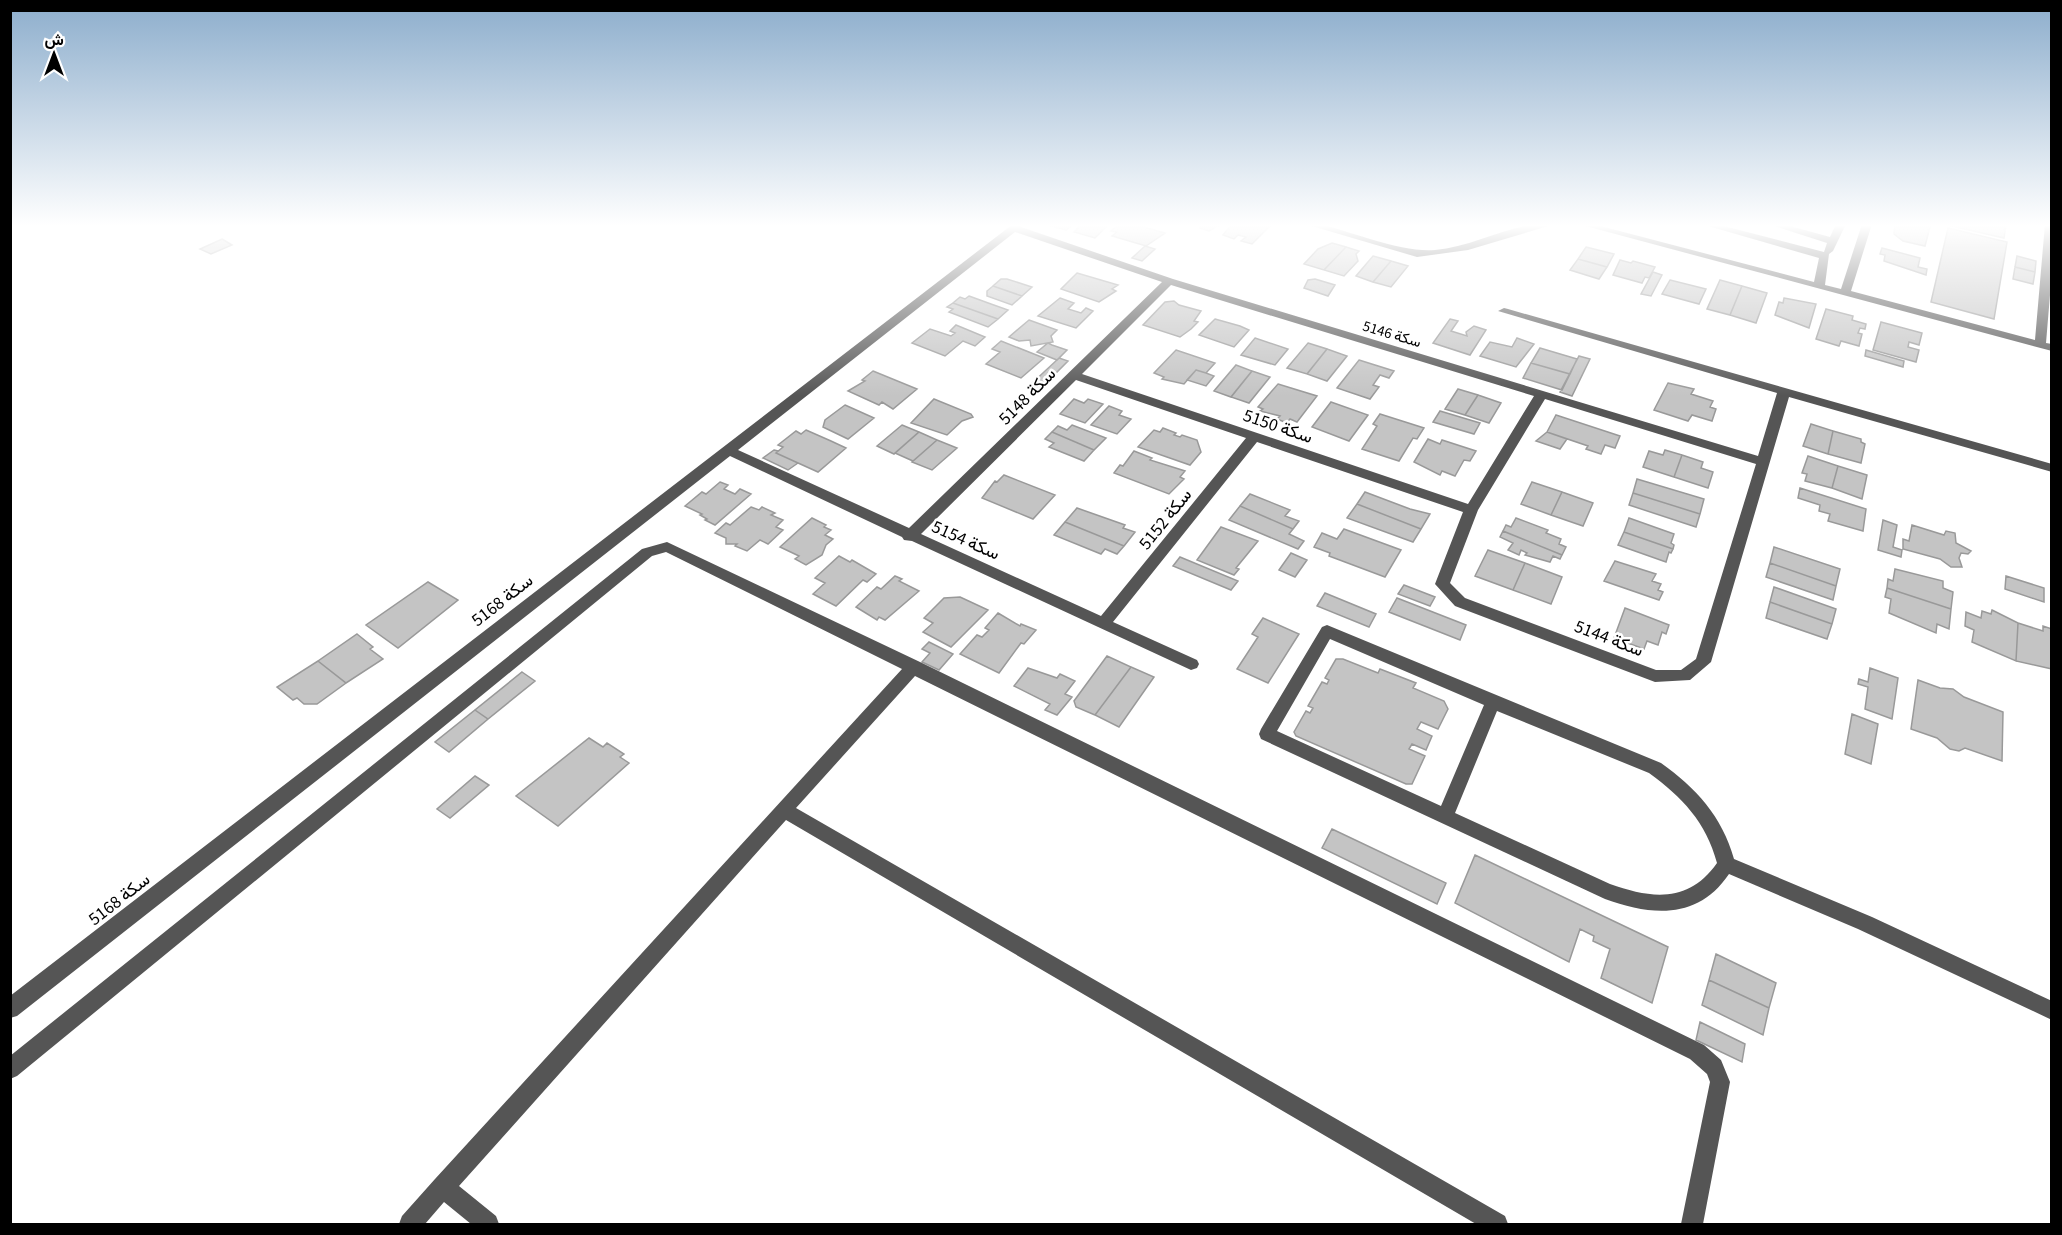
<svg xmlns="http://www.w3.org/2000/svg" width="2062" height="1235" font-family="'Source Sans 3',Vazirmatn,sans-serif">
  <style>
    .building { fill: #c4c4c4; stroke: #999; stroke-width: 1.5 }
    .lines { fill: none; stroke-linecap: round; stroke-linejoin: round }
    .minor { fill: #555; fill-rule: evenodd }
    .labels { text-anchor: middle; stroke-width: 5; stroke-linejoin: round; paint-order: stroke }
    .far-street-label { font-size: 15px; fill: #000; stroke: #fff }
    .street-label { font-size: 18px; fill: #000; stroke: #fff }
  </style>
  <rect width="100%" height="100%" fill="#fff"/>
  <path class="building" d="M1045 224H1074L1066 230Z
    M1082 224H1109L1095 238 1074 232Z
    M1119 224H1133L1165 233 1146 246 1112 236 1117 232 1111 231Z
    M1202 224H1221L1209 231 1200 228 1204 224Z
    M1236 224 1258 226 1261 224 1270 226 1252 244 1241 241 1246 237 1238 235 1234 239 1223 235 1231 225Z
    M1895 224 1930 227 1925 246 1903 241 1894 234Z
    M1943 224H2006L2004 238Z
    M1948 228 2007 242 1994 319 1931 302Z
    M222 239 232 245 211 254 200 249Z
    M1332 243 1346 247 1324 270 1304 264 1318 249Z
    M1145 246 1155 249 1142 261 1132 258Z
    M1346 247 1359 251 1356 254 1358 261 1344 276 1324 270Z
    M1586 247 1614 254 1607 267 1578 259Z
    M1882 248 1920 258 1918 267 1927 269 1926 275 1884 261 1885 255 1880 254Z
    M1373 256 1391 261 1373 282 1356 276Z
    M2017 256 2036 261 2035 272 2015 267Z
    M1578 259 1607 267 1599 279 1570 270Z
    M1620 260 1631 263 1633 261 1655 267 1649 278 1645 277 1642 283 1613 275Z
    M1391 261 1408 266 1391 287 1373 282Z
    M2015 267 2035 272 2033 284 2013 279Z
    M1653 272 1662 275 1651 296 1641 294Z
    M1077 273 1118 285 1112 289 1116 291 1099 302 1061 289Z
    M1001 279H1007L1032 287 1022 296 993 286Z
    M1315 279 1335 285 1328 296 1304 288 1308 280Z
    M1670 280 1706 289 1699 304 1662 294Z
    M1720 280 1742 286 1730 315 1707 309Z
    M993 286 1022 296 1012 305 987 296V291Z
    M1742 286 1767 293 1756 323 1730 315Z
    M969 296 991 304 1008 310 998 319 953 303 960 297 965 299Z
    M1060 298 1074 303 1068 309 1081 313 1086 308 1093 311 1076 328 1038 316Z
    M1784 298 1816 304 1809 328 1775 315 1779 302 1783 303Z
    M1174 301 1179 305 1201 311 1194 321 1198 322 1191 329 1180 337 1143 325 1165 302Z
    M953 303 998 319 988 327 949 312 953 309 947 307Z
    M1826 309 1853 316 1852 320 1866 324 1865 329 1860 328 1858 333 1862 334 1859 346 1841 341 1839 346 1816 339Z
    M1215 319 1240 326 1249 330 1234 347 1199 335Z
    M1450 319 1458 321 1451 331 1467 336 1466 332 1474 326 1486 330 1470 355 1433 343Z
    M1029 320 1057 330 1051 336 1053 342 1031 346 1030 340 1019 341 1009 337Z
    M1881 322 1922 333 1919 345 1909 342 1908 347 1919 350 1916 362 1873 350Z
    M956 325 985 337 975 346 963 341 945 356 912 343 930 329 951 336 955 333 950 331Z
    M1255 338 1288 349 1275 365 1241 355Z
    M1517 338 1534 344 1516 367 1480 356 1490 342 1512 347Z
    M1001 341 1044 358 1021 378 986 364 1000 352 992 349Z
    M1048 343 1052 345 1067 350 1057 360 1037 352Z
    M1308 343 1327 349 1307 374 1287 368Z
    M1540 348 1577 359 1570 374 1531 363Z
    M1327 349 1347 356 1327 381 1307 374Z
    M1176 350 1215 363 1206 373 1196 370 1184 384 1162 379 1164 377 1154 373Z
    M1866 350 1904 361 1903 367 1865 356Z
    M1579 356 1590 359 1572 396 1560 392Z
    M1059 358 1068 361 1039 390 1029 386Z
    M1359 360 1394 371 1389 378 1380 375 1373 385 1379 387 1370 399 1337 388Z
    M1531 363 1570 374 1562 390 1523 378Z
    M1236 365 1252 371 1231 397 1214 391Z
    M1196 370 1206 373 1214 376 1206 386 1187 380Z
    M873 371 917 389 893 409 882 402 879 405 848 391 865 381 862 380Z
    M1252 371 1270 377 1249 403 1231 397Z
    M1668 383 1694 389 1691 394 1713 401 1710 407 1716 409 1712 421 1692 415 1688 421 1654 410Z
    M1278 384 1317 396 1297 422 1290 419 1287 423 1277 419 1280 416 1260 411 1263 409 1258 407Z
    M1458 389 1478 395 1465 415 1445 409Z
    M1478 395 1501 403 1489 423 1465 415Z
    M934 399 971 414 973 417 962 421 947 435 911 423Z
    M1074 399 1084 403 1088 399 1103 404 1085 423 1060 414Z
    M1331 402 1368 415 1349 441 1312 427Z
    M845 405 874 418 848 439 823 427 825 420Z
    M1109 406 1122 411 1119 415 1131 419 1117 434 1091 425Z
    M1440 411 1480 423 1474 434 1433 422Z
    M1380 414 1424 428 1417 439 1413 438 1399 461 1362 449 1377 426 1373 424Z
    M1556 415 1620 436 1615 448 1605 445 1601 454 1586 449 1588 446 1547 432Z
    M1811 424 1833 431 1828 454 1803 446Z
    M902 425 919 432 894 454 877 446Z
    M1072 425 1106 438 1094 450 1052 432 1058 426 1067 430Z
    M1163 428 1176 433 1174 435 1180 437 1182 435 1197 440 1201 452 1190 465 1138 447 1154 430 1160 432Z
    M806 430 831 441 846 448 818 472 776 453 783 447 778 445 796 431 801 434Z
    M1833 431 1861 439V442L1865 444 1861 463 1828 454Z
    M919 432 937 440 913 461 895 453Z
    M1052 432 1094 450 1084 461 1049 447 1054 443 1045 439Z
    M1547 432 1567 439 1560 449 1536 441Z
    M1428 439 1440 444 1442 440 1476 451 1470 461 1464 460 1455 476 1442 471 1440 475 1414 462Z
    M937 440 957 448 932 470 912 462Z
    M774 450 778 451 776 453 798 463 788 470 763 458Z
    M1665 450 1682 455 1674 477 1643 467 1649 451 1663 455Z
    M1134 451 1152 458 1150 460 1185 471 1180 477 1184 479 1169 494 1114 473 1120 465 1123 466Z
    M1682 455 1703 462 1701 468 1713 472 1708 488 1674 477Z
    M1808 456 1838 466 1832 488 1805 481 1807 474 1802 473Z
    M1838 466 1867 475 1862 499 1832 488Z
    M1004 475 1055 495 1033 519 982 498 995 481 997 482Z
    M1637 479 1704 499 1700 514 1633 493Z
    M720 482 728 485 724 489 735 494 740 489 751 494 715 525 705 520 707 519 700 515 702 514 685 506 702 492 706 494Z
    M1532 482 1562 492 1551 515 1521 504Z
    M1800 488 1866 509 1863 531 1828 521 1830 514 1819 511 1820 505 1798 498Z
    M1365 492 1410 509 1430 514 1421 529 1357 504Z
    M1562 492 1593 503 1583 526 1551 515Z
    M1633 493 1700 514 1696 527 1629 505Z
    M1250 494 1290 510 1285 516 1299 521 1293 529 1240 506Z
    M1357 504 1421 529 1413 542 1347 518Z
    M1240 506 1293 529 1289 534 1304 541 1298 549 1229 520Z
    M751 507 759 510 762 507 775 513 771 515 783 520 776 527 783 530 768 544 760 540 747 551 735 546 737 544H726V538L715 533 726 523 730 525Z
    M1077 508 1125 525 1123 528 1135 532 1124 546 1065 522Z
    M812 518 826 525 824 527 831 530 825 535 833 539 826 545 822 555 806 565 795 559 799 556 780 547Z
    M1516 518 1548 530 1546 533 1561 539 1559 544 1566 547 1562 555 1503 531 1506 525 1511 527Z
    M1629 518 1674 534 1671 543 1674 545 1673 549 1624 532Z
    M1883 520 1897 525 1893 547 1902 550 1901 557 1878 550Z
    M1065 522 1124 546 1117 554 1105 549 1101 554 1054 535Z
    M1912 525 1944 535 1946 531 1955 533 1956 543 1971 551 1968 554 1961 553 1959 558 1962 567H1951L1940 559 1903 549V539L1909 541Z
    M1221 527 1258 541 1236 568 1239 569 1234 575 1197 560Z
    M1344 529 1401 550 1385 577 1329 556 1330 553 1314 547 1322 533 1337 539Z
    M1503 531 1562 555 1560 559 1553 556 1550 562 1525 555 1527 553 1521 550 1519 555 1508 550 1513 543 1500 537Z
    M1624 532 1673 549 1671 553 1669 552 1666 562 1618 545Z
    M1774 547 1840 569 1836 586 1770 563Z
    M1488 550 1525 563 1513 590 1475 576Z
    M1291 553 1307 560 1295 577 1279 570Z
    M839 556 850 562 852 560 876 574 867 582 863 580 836 606 813 594 825 583 815 578Z
    M1180 557 1238 581 1231 590 1173 566Z
    M1615 561 1656 574 1652 581 1661 584 1658 590 1663 592 1659 600 1604 581Z
    M1525 563 1562 577 1551 604 1513 590Z
    M1770 563 1836 586 1833 600 1766 577Z
    M1895 569 1943 581V588L1953 592 1951 609 1887 588 1888 579 1893 581Z
    M895 576 902 579 899 581 919 591 885 620 879 617 877 620 856 607 877 587 881 589Z
    M2006 576 2044 588V602L2005 589Z
    M428 582 458 600 398 648 366 625Z
    M1404 585 1435 597 1430 606 1398 594Z
    M1774 587 1836 609 1832 624 1770 602Z
    M1887 588 1951 609 1949 629 1937 624 1936 633 1889 613 1891 599 1885 597Z
    M1325 593 1376 614 1369 627 1317 606Z
    M960 597 988 610 951 647 923 632 933 623 924 618 944 598Z
    M1397 598 1466 625 1460 640 1389 612Z
    M1770 602 1832 624 1827 639 1766 618Z
    M1625 608 1669 625 1666 634 1662 632 1658 645 1647 641 1644 649 1614 638Z
    M1992 610 2018 623 2016 661 1972 642 1974 630 1965 626 1966 612 1981 618 1982 611 1991 614Z
    M998 613 1020 626 1021 624 1036 630 1024 644 1021 643 999 673 960 654 977 635 982 637 989 630 985 628Z
    M1263 618 1299 634 1268 683 1237 669 1258 637 1252 634Z
    M2018 623 2043 631V626L2052 629V669L2016 661Z
    M357 634 373 647 370 649 383 659 346 683 318 661Z
    M929 642 953 654 939 670 922 662 930 653 922 649Z
    M1107 656 1131 667 1095 715 1076 707 1074 701Z
    M1336 659H1343L1378 673 1380 669 1416 683 1413 688 1444 701 1448 709 1438 729 1421 722 1417 729 1432 736 1426 750 1412 744 1409 749 1425 756 1412 784H1406L1296 736 1294 732 1306 711 1310 713 1313 708 1308 706 1322 682 1327 684 1329 680 1325 678Z
    M318 661 346 683 317 704H304L297 698 293 700 277 687Z
    M1131 667 1154 677 1119 727 1095 715Z
    M1028 668 1057 678 1060 674 1075 681 1065 694 1072 697 1057 715 1045 710 1050 704 1014 686Z
    M1870 668 1898 678 1892 719 1865 709 1868 687 1858 684 1859 679 1868 682Z
    M522 672 535 681 488 719 475 710Z
    M1918 680 1940 688 1953 689 1964 697 2003 712 2002 761 1965 748 1959 751 1950 749 1937 738 1911 729Z
    M475 710 488 719 449 752 435 742Z
    M1852 714 1878 724 1871 764 1845 754Z
    M589 738 603 747 607 743 624 754 620 757 629 763 558 826 516 796Z
    M475 776 489 785 450 818 437 809Z
    M1332 829 1446 883 1437 904 1322 848Z
    M1475 855 1668 947 1652 1003 1601 978 1610 949 1593 941 1594 936 1580 929 1569 962 1455 903Z
    M1716 954 1776 983 1769 1008 1709 980Z
    M1709 980 1769 1008 1763 1035 1702 1005Z
    M1700 1022 1745 1044 1742 1062 1696 1040Z"/>
  <g class="lines">
    <path class="minor" d="M1013 224H1024L1021 227 1173 279 1758 456 1777 393 1498 311 1504 308 1508 309 2052 464V472L1789 397 1711 662 1690 680 1655 682 1455 606 1435 584 1463 512 1257 442 1113 622 1197 660 1199 664 1197 668 1191 670 912 541 904 540 902 537 730 456 17 1016 10 1018V996ZM1015 232 1162 282 909 528 738 450ZM1171 285 1534 396 1468 504 1082 374ZM1076 380 1246 438 1101 616 921 534ZM1545 399 1756 464 1696 659 1681 670H1656L1465 598 1450 583 1478 510Z
      M1305 224H1320C1352 232 1403 253 1435 250 1475 247 1515 220 1555 224L1468 250 1417 257Z
      M1578 224H1593L1814 282 1819 258 1701 224H1716L1824 252 1827 243 1768 224H1783L1830 237 1836 224H1846L1833 251 1829 254 1825 285 1841 289 1862 224H1872L1851 291 2035 340 2045 224H2052V271L2046 343 2052 344V351Z
      M667 542 920 662 1704 1045 1721 1060 1730 1082 1703 1224H1681L1710 1082 1707 1074 1690 1059 915 676 796 808 1505 1216 1508 1224H1476L786 820 459 1186 496 1216 499 1224H471L444 1202 425 1224H399L402 1216 435 1179 902 669 666 552 652 556 17 1076 10 1079V1056L642 549Z
      M1327 625 1661 763C1696 788 1722 816 1734 859L1872 917 2052 1001V1020L1858 929 1729 874C1698 920 1652 916 1605 899L1261 739 1259 734 1261 729 1322 627ZM1330 639 1484 705 1441 806 1277 731ZM1497 711 1649 773C1682 797 1706 822 1717 863 1689 903 1652 899 1610 884L1455 813Z"/>
  </g>
  <linearGradient id="sky" x2="0" y2="1"><stop stop-color="#8cadcc"/><stop offset="0.57" stop-color="#fff"/><stop offset="1" stop-color="#fff" stop-opacity="0"/></linearGradient>
  <rect width="2062" height="396" fill="url(#sky)"/>
  <g class="labels">
    <g class="far-street-label">
      <text transform="translate(1392 334) rotate(17)" y="5">سكة 5146</text>
    </g>
    <g class="street-label">
      <text transform="translate(1027 396) rotate(-45)" y="6">سكة 5148</text>
      <text transform="translate(1278 426) rotate(19)" y="6">سكة 5150</text>
      <text transform="translate(1165 519) rotate(-51)" y="6">سكة 5152</text>
      <text transform="translate(966 540) rotate(24)" y="6">سكة 5154</text>
      <text transform="translate(502 600) rotate(-38)" y="6">سكة 5168</text>
      <text transform="translate(1609 638) rotate(21)" y="6">سكة 5144</text>
      <text transform="translate(119 899) rotate(-38)" y="6">سكة 5168</text>
    </g>
  </g>
  <rect width="2062" height="1235" fill="none" stroke="#000000" stroke-width="24"/>
  <g transform="translate(54 54)" stroke="#ffffff" stroke-width="4.5" paint-order="stroke">
  <path d="M0-4.5L10 22L0 15L-10 22Z" fill="#000000"/>
  <text y="-9" font-size="16" font-weight="bold" text-anchor="middle" fill="#000000">ش</text>
  </g>
</svg>
